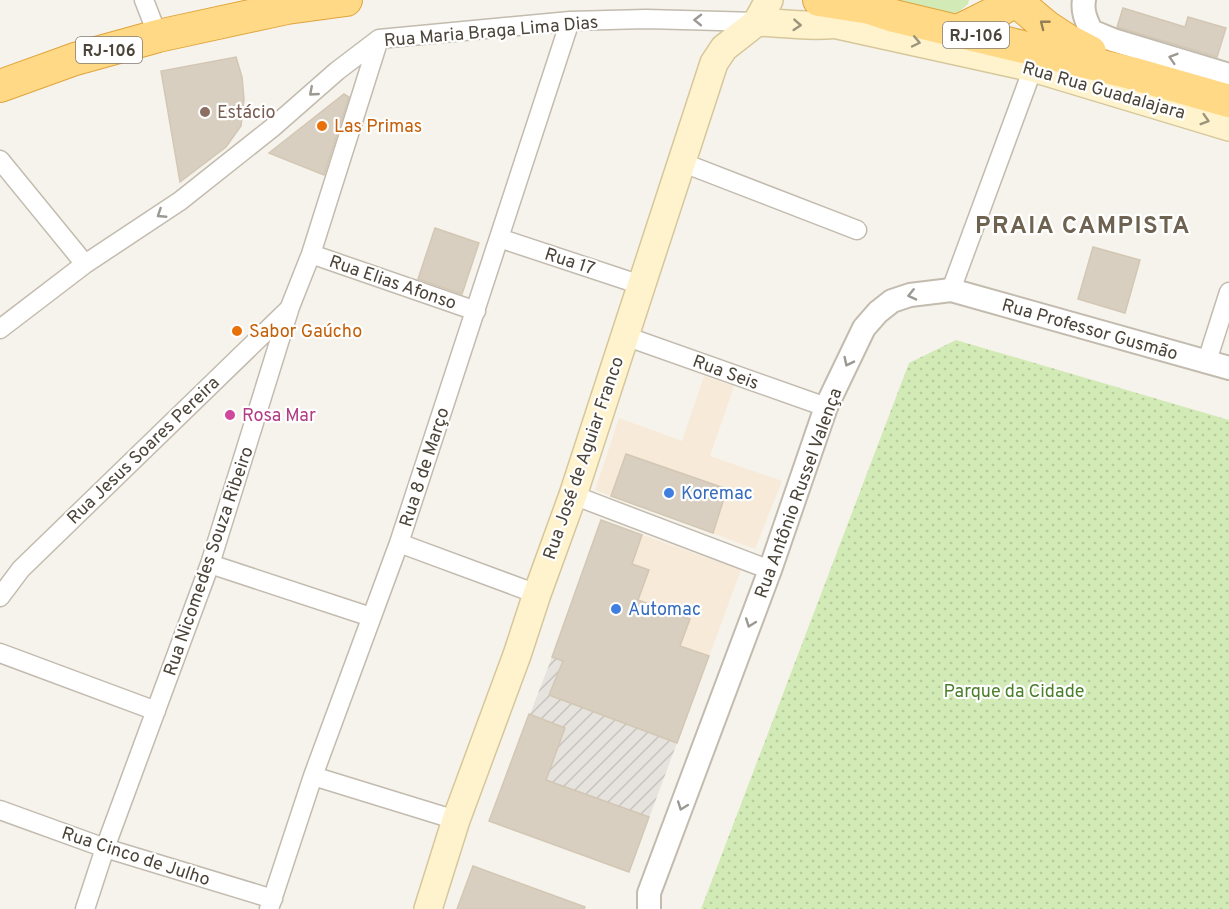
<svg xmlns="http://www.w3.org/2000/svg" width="1229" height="909" font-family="Overpass,sans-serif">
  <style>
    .commercial { fill: #f7ead8 }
    .industrial { fill: url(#industrial-furrows) }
    .grass { fill: url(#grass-dots) }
    .garden { fill: #d2eab5 }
    .building { fill: #d8cfc1; stroke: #d3c7b4; stroke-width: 1.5 }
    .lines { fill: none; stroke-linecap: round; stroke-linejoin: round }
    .minor-casing { stroke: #c2bbae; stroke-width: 21 }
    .tertiary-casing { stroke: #c2bbae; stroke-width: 26 }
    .secondary-casing { stroke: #d6c79b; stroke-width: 30 }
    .trunk-casing { stroke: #e0a43c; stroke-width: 34 }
    .minor { stroke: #fff; stroke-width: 18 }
    .tertiary { stroke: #fff; stroke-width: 22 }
    .secondary { stroke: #fff3cd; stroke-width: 27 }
    .trunk { stroke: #ffd985; stroke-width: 32 }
    .oneway { stroke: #9c9892 }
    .oneway2 { stroke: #938057 }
    .oneway3 { stroke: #9c937c }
    .education-dot { fill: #8d6e63; stroke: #fff; stroke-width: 2 }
    .food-dot { fill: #e8710a; stroke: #fff; stroke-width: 2 }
    .hotel-dot { fill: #d1479c; stroke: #fff; stroke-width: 2 }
    .shop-dot { fill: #3f7fe0; stroke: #fff; stroke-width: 2 }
    .labels { text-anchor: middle; stroke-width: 4.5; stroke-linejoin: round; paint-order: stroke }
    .shield { fill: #fff; stroke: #817c74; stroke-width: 1.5 }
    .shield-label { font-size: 16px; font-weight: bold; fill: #4b4439 }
    .street-label { font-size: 18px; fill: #4b4439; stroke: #fff }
    .education-label { font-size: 18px; fill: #785e54; stroke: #fff; text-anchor: start }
    .food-label { font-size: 18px; fill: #c56008; stroke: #fff; text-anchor: start }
    .hotel-label { font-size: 18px; fill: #b23c85; stroke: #fff; text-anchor: start }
    .shop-label { font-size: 18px; fill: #366cbe; stroke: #fff; text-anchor: start }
    .park-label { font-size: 18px; fill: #4a7f2a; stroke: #fff }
    .district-label { font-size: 24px; font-weight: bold; letter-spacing: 1.5px; fill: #6e6250; stroke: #fff }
  </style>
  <defs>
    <pattern id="industrial-furrows" width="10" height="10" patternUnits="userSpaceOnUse" patternTransform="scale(1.5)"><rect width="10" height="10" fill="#e6e2dd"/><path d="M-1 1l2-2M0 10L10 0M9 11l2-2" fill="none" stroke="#c7c3be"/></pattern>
    <pattern id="grass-dots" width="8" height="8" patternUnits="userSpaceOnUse" patternTransform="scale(1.5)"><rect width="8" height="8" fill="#d2eab5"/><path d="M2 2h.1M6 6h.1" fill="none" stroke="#b6ca9c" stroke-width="1.8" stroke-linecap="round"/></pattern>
  </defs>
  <rect width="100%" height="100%" fill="#f6f3ec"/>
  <path class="commercial" d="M704 376 734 386 710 456 782 481 755 549 595 490 619 418 682 441Z
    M601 520 741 570 690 708 552 657Z"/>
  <path class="industrial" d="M552 657 690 708 629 872 489 821Z"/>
  <path class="grass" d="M956 340 1229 420V909H701L909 363Z"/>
  <path class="garden" d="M883 0H969L968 4 954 16Z"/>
  <path class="building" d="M1123 8 1185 27 1188 17 1226 28 1217 57 1117 27Z
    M236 57 242 77 244 99 241 126 226 147 180 182 161 71Z
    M344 94 349 97 324 175 269 153Z
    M435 228 479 243 462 294 418 279Z
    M1093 247 1140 260 1125 313 1078 299Z
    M626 454 727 489 713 533 611 496Z
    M601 520 642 535 632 564 649 570 638 600 690 619 680 646 709 656 677 743 549 695 563 661 552 657Z
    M529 714 565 728 546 780 649 817 629 872 489 821Z
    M473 866 585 907 584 909H457Z"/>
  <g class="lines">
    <defs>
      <path id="minor" d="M144 0 158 36
        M0 160 85 264
        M681 162 857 230
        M499 238 641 285
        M311 254 476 311
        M951 290 1033 68
        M0 329 85 264 180 201 272 128 337 71 379 39 570 21 646 19 757 22
        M625 336 826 407
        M1207 361 1229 292
        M573 495 770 570
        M399 543 537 594
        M210 564 371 617
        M0 597 21 569 289 309
        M0 653 156 711
        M313 776 456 820
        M0 810 105 848 273 899
        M85 909 105 848 210 564 290 307 311 254 379 39
        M269 909 313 776 399 543 570 21"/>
      <path id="tertiary" d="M1084 0C1082 11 1086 20 1091 31L1113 40 1229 75
        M649 909V893L770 570 826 407 864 328 878 312 892 301 910 295 951 290 1229 368"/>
      <path id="secondary" d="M757 22C790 24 822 28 854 22
        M838 25 1033 68 1229 127
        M428 909 456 820 517 655 537 594 573 495 714 63 724 48 757 22 769 0"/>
      <path id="trunk" d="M819 0 870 8 894 16 1131 73 1229 101
        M1015 0 1047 27 1067 40 1090 52
        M958 31 1000 10 1016 0
        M0 86 75 59 158 36 287 8 346 0"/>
    </defs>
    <use href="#minor" class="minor-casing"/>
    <use href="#tertiary" class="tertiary-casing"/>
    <use href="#secondary" class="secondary-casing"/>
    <use href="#trunk" class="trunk-casing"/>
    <use href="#minor" class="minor"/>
    <use href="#tertiary" class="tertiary"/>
    <use href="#secondary" class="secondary"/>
    <use href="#trunk" class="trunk"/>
  </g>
  <defs><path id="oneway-chevron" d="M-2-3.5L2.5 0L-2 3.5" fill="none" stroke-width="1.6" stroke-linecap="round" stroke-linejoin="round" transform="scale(1.5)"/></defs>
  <g class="oneway">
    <use href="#oneway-chevron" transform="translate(698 20) rotate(-179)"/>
    <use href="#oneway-chevron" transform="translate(1173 58) rotate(-163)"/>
    <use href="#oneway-chevron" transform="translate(313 92) rotate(139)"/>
    <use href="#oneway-chevron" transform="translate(161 214) rotate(147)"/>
    <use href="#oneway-chevron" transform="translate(912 295) rotate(167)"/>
    <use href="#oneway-chevron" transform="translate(848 362) rotate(116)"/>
    <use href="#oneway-chevron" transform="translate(750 623) rotate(110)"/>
    <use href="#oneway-chevron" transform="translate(682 806) rotate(110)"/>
  </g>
  <use class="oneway2" href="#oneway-chevron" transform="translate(1044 24) rotate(-142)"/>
  <g class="oneway3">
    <use href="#oneway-chevron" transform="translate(797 25) rotate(4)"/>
    <use href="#oneway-chevron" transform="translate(916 42) rotate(12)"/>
    <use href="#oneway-chevron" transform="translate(1205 120) rotate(17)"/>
  </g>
  <circle class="education-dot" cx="205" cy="112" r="6"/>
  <g class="food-dot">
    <circle cx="322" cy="126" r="6"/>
    <circle cx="237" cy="331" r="6"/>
  </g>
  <circle class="hotel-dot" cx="230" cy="415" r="6"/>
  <g class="shop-dot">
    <circle cx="669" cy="493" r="6"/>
    <circle cx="616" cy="609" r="6"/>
  </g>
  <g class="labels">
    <g class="shield">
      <rect x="943" y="22" width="66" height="26" rx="4.5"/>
      <rect x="76" y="37" width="66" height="26" rx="4.5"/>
    </g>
    <g class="shield-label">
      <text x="976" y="41">RJ-106</text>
      <text x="109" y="56">RJ-106</text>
    </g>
    <g class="street-label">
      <text transform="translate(491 31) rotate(-5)" y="6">Rua Maria Braga Lima Dias</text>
      <text transform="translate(1104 90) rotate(16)" y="6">Rua Rua Guadalajara</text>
      <text transform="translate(570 261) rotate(18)" y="6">Rua 17</text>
      <text transform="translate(393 282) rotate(19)" y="6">Rua Elias Afonso</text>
      <text transform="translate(1090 329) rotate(16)" y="6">Rua Professor Gusmão</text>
      <text transform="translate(726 372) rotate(20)" y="6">Rua Seis</text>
      <text transform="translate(143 450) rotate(-44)" y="6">Rua Jesus Soares Pereira</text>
      <text transform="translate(583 458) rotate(-71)" y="6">Rua José de Aguiar Franco</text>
      <text transform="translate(424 467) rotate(-72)" y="6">Rua 8 de Março</text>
      <text transform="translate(798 493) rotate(-70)" y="6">Rua Antônio Russel Valença</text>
      <text transform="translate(208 561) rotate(-71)" y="6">Rua Nicomedes Souza Ribeiro</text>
      <text transform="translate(136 856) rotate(18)" y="6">Rua Cinco de Julho</text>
    </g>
    <g class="education-label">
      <text x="217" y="118">Estácio</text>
    </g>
    <g class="food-label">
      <text x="334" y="132">Las Primas</text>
      <text x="249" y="337">Sabor Gaúcho</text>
    </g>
    <g class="hotel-label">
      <text x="242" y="421">Rosa Mar</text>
    </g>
    <g class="shop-label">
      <text x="681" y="499">Koremac</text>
      <text x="628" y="615">Automac</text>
    </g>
    <g class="park-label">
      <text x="1014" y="697">Parque da Cidade</text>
    </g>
    <g class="district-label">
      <text x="1083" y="233">PRAIA CAMPISTA</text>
    </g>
  </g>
</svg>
